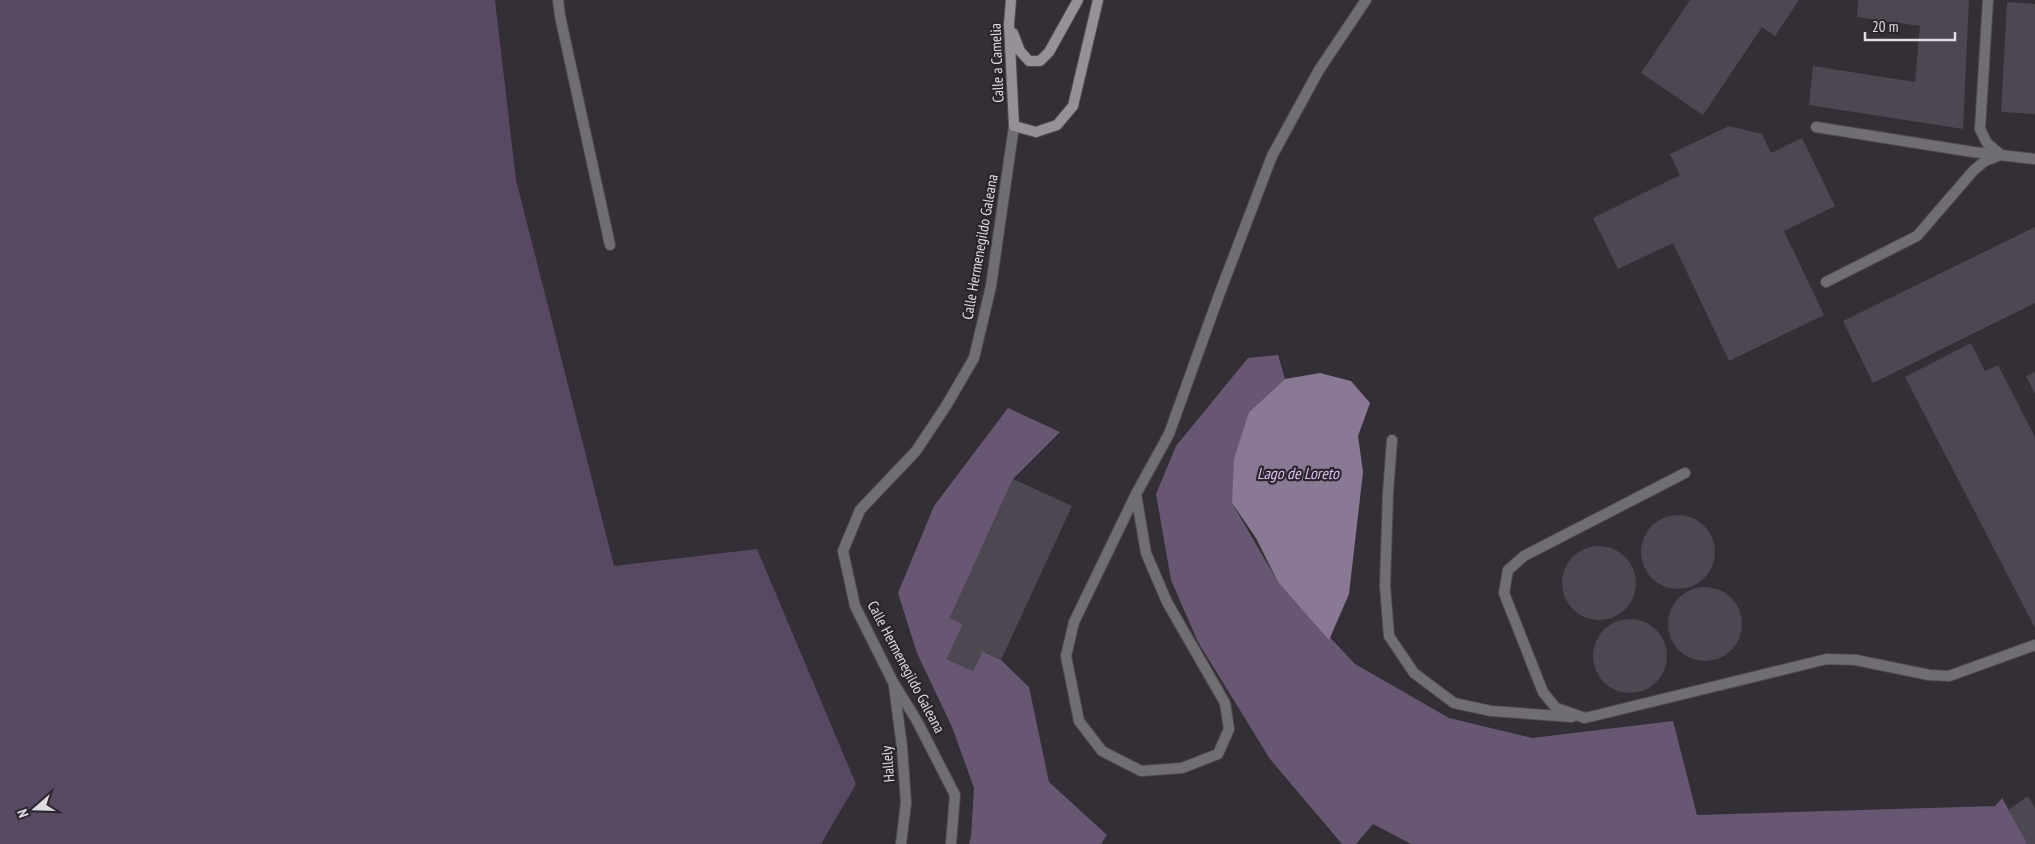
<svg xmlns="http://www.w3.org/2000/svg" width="2035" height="844" font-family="'PT Sans Narrow',sans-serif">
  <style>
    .green { fill: #584962 }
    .forest { fill: #685772 }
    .water { fill: #8a7994 }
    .building { fill: #4d4751 }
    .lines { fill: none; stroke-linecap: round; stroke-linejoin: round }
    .service-casing { stroke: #504a53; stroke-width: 12 }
    .minor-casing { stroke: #504a53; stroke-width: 12 }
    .secondary-casing { stroke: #504a53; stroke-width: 12 }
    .service { stroke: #716e73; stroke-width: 10 }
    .minor { stroke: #716e73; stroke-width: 10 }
    .secondary { stroke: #969199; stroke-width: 10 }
    .labels { text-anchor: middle; stroke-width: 4.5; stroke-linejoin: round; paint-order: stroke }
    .street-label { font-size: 15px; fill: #e0dce3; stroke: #2a242d }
    .water-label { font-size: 16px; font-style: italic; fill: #dfc0f1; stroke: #2a242d }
  </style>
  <rect width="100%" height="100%" fill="#342e37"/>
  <path class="green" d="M0 0H495L516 180 614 566 757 549 856 784 821 844H0Z"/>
  <path class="forest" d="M1278 355 1285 379 1249 412 1232 503 1278 582 1355 664 1449 718 1532 738 1673 721 1697 815 1995 806 2002 798 2028 844H1411L1373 824 1356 844H1342L1270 759 1198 642 1171 580 1156 494 1176 446 1248 358Z
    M1008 408 1060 432 1013 479 950 618 963 624 947 659 973 671 982 651 1001 660 1029 687 1049 782 1107 835 1101 844H969L971 837 974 788 952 727 917 653 898 593 934 506Z"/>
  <path class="water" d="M1320 373 1351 381 1370 403 1358 436 1363 472 1349 594 1329 640 1278 582 1256 538 1232 503 1234 459 1249 412 1285 379Z"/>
  <path class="building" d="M1690 0H1799L1775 36 1762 27 1703 115 1641 73Z
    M1858 0H1969L1963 129 1809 105 1813 66 1915 82 1920 26 1857 17Z
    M2007 2 2035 4V114L2001 112Z
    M1729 126 1762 134 1771 153 1802 138 1835 206 1784 231 1824 315 1729 361 1673 243 1618 269 1593 218 1680 175 1670 154Z
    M2035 227V303L1873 383 1843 321Z
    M1971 343 1985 371 1998 365 2035 437V628L1905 377Z
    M2035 372V394L2026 376Z
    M1013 479 1072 506 1001 660 982 651 973 671 947 659 963 624 950 618Z
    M1641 552a37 37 0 1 1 74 0a37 37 0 1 1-74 0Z
    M1562 583a37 37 0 1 1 74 0a37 37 0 1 1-74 0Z
    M1668 624a37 37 0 1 1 74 0a37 37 0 1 1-74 0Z
    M1593 656a37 37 0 1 1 74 0a37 37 0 1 1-74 0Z
    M2028 796 2035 808V844H2028L2008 810Z"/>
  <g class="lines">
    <defs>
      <path id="service" d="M1988 0 1980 129 1987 143 2001 155
        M1816 127 1973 152 2035 159
        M1826 282 1917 236 1974 170 1985 161 1998 156
        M1392 440 1388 493 1385 586 1389 636 1414 673 1454 703 1491 711 1572 717
        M1685 473 1524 556 1508 570 1504 593 1543 692 1556 708 1585 718 1827 659 1856 660 1929 675 1949 676 2035 645
        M1136 494 1146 553 1167 602 1225 703 1229 729 1218 754 1182 768 1141 771 1102 751 1079 721 1066 656 1074 622 1136 494 1169 434 1219 295 1272 156 1319 70 1366 0"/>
      <path id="minor" d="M558 0 560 16 610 245
        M894 686 902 747 906 803 901 844
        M951 844 955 795 917 721 893 682 855 606 843 551 860 510 916 451 946 406 974 358 991 286 1014 126"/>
      <path id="secondary" d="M1011 0 1009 24 1014 126 1036 132 1057 125 1073 106 1098 0
        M1013 33 1020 51 1029 61H1040L1049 52 1078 0"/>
    </defs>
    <use href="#service" class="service-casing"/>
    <use href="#minor" class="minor-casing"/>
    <use href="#secondary" class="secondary-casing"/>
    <use href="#service" class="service"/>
    <use href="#minor" class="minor"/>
    <use href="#secondary" class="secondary"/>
  </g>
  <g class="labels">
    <g class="street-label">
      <text transform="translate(997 63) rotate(-92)" y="5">Calle a Camelia</text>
      <text transform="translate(980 247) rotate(-80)" y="5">Calle Hermenegildo Galeana</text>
      <text transform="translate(906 667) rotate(62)" y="5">Calle Hermenegildo Galeana</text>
      <text transform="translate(888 764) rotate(-95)" y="5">Hallely</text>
    </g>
    <g class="water-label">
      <text x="1298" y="479">Lago de Loreto</text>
    </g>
  </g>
  <g transform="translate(35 809) rotate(250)" stroke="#2a242d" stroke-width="4" paint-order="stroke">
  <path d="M0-4L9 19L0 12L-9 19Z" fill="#e0dce3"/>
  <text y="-8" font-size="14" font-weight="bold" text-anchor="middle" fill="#e0dce3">N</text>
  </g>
  <path d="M1865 32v8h90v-8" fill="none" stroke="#e0dce3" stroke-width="2.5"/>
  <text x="1872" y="32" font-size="15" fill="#e0dce3" stroke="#2a242d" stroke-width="4" paint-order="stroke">20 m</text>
</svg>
